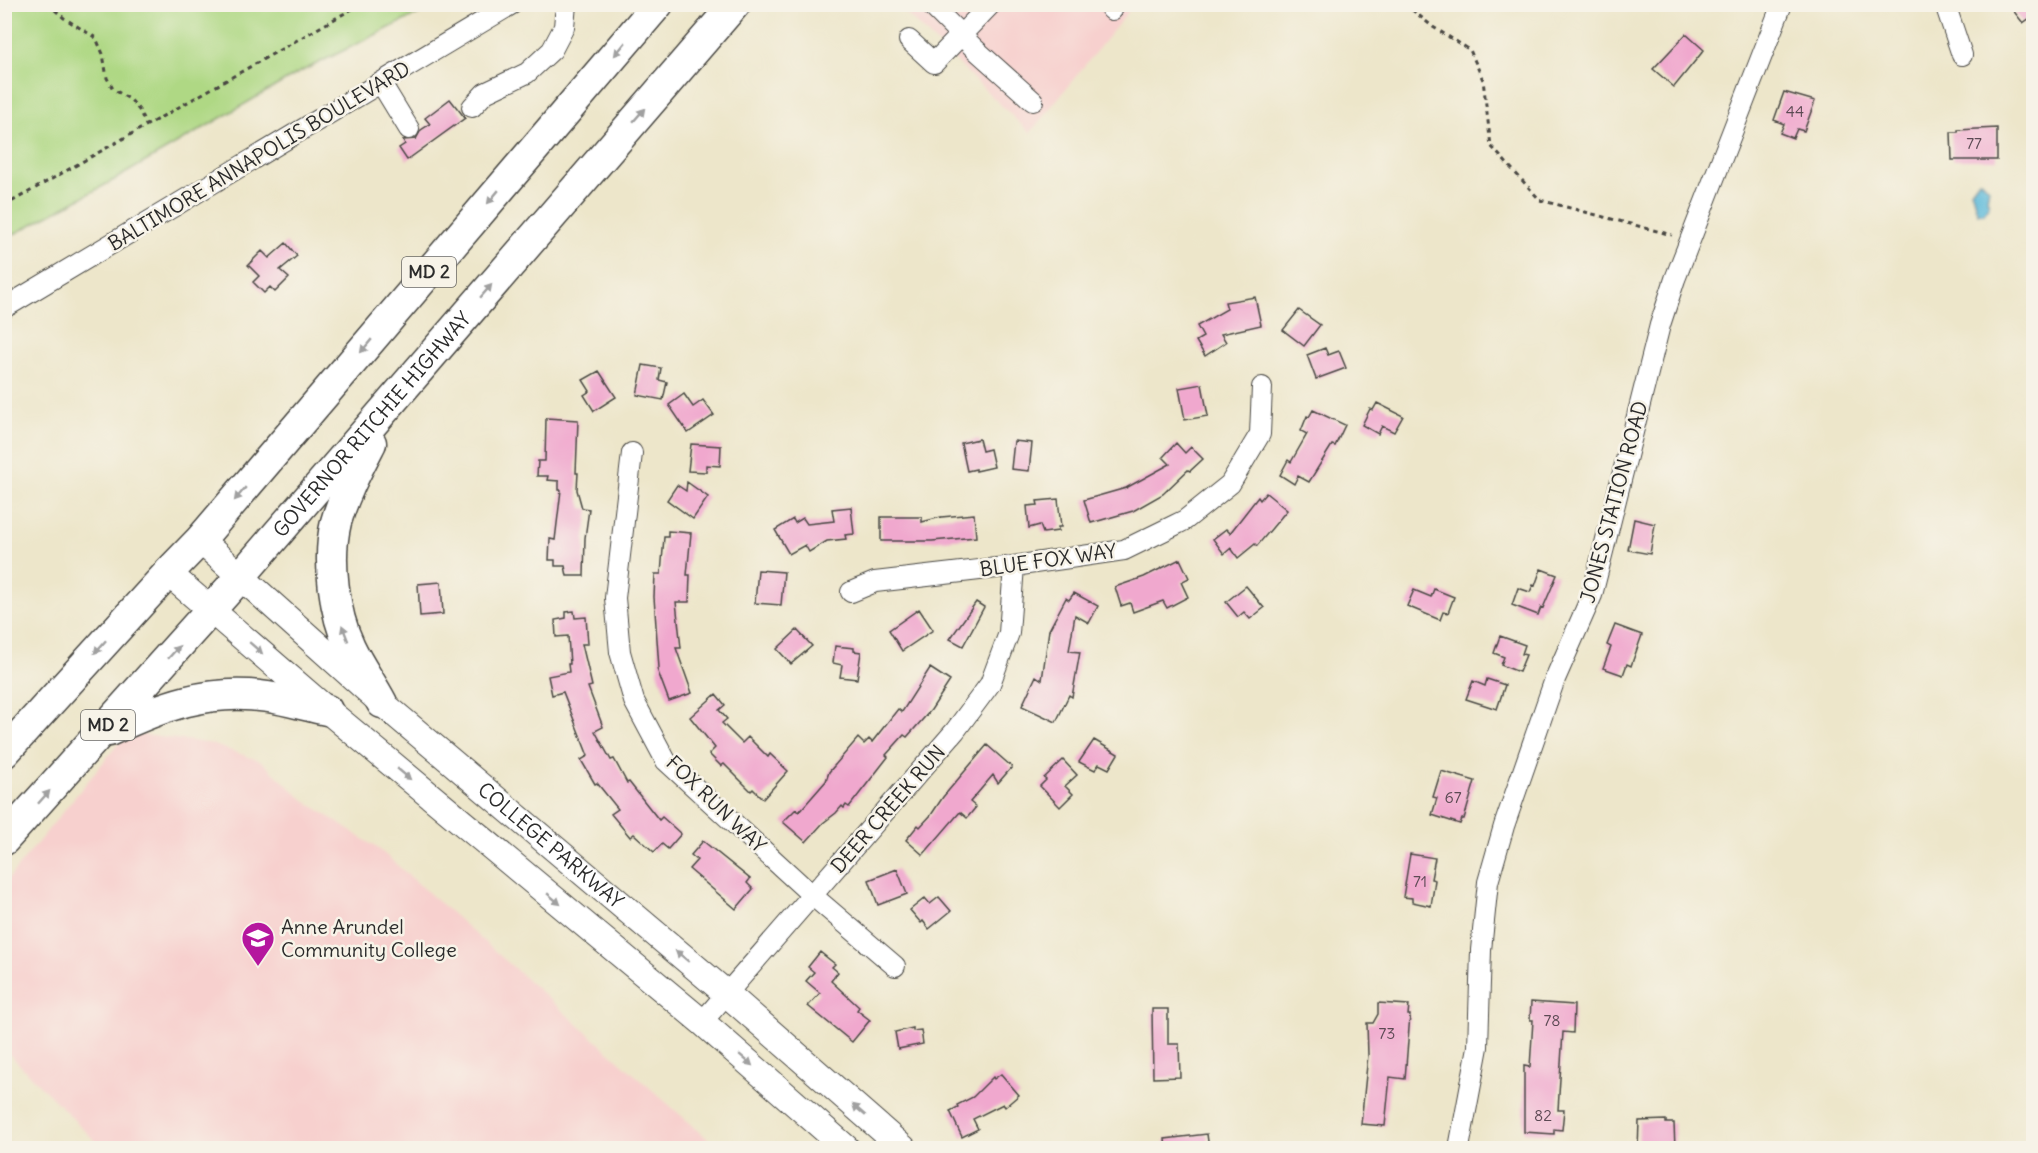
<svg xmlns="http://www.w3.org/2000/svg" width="2038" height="1153" font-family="Delius,sans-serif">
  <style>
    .built { fill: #f7d0ce }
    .green { fill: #afd884; stroke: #6d8258; stroke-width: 1.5 }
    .water { fill: #5cbada; stroke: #447282; stroke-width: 1.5 }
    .building { fill: #f0a8ce }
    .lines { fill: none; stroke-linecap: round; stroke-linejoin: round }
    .minor-casing { stroke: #484743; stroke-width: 22 }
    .major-casing { stroke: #484743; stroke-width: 28 }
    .highway-casing { stroke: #484743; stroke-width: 33 }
    .path { stroke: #484743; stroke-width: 3; stroke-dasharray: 4.5 4.5; stroke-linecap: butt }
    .minor { stroke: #fff; stroke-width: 20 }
    .major { stroke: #fff; stroke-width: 26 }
    .highway { stroke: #fff; stroke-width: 30 }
    .oneway { fill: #a0a0a0 }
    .labels { text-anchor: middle; stroke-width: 5; stroke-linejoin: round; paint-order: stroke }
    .number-label { font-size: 16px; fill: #5c4a54 }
    .shield { fill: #f7f3e8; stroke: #686764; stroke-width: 1.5 }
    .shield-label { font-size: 18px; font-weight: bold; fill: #2b2b2b }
    .street-label { font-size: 20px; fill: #2b2b2b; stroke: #f7f3e8 }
    .poi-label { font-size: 20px; fill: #2b2b2b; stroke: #f7f3e8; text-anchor: start }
  </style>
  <rect width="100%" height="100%" fill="#f7f3e8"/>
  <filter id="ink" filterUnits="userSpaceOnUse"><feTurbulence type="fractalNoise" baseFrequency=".0167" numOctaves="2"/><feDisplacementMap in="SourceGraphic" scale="12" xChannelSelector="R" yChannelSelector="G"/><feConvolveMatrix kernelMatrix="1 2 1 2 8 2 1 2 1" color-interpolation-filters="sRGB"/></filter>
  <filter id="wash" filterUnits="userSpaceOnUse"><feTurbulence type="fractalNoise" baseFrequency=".008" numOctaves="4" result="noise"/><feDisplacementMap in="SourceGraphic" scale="24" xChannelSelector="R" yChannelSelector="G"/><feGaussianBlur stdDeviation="1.35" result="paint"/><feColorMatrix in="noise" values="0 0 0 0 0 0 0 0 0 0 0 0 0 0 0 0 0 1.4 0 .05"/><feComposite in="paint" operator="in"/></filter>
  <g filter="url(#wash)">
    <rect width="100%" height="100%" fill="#ede6ca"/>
    <path class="built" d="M1131 4 1132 7 1030 133 897 5Z
      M127 733 208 743 261 761 305 801 380 850 718 1148H102L5 1050 4 884Z"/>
    <path class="green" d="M5 4H436V5L300 72 114 180 5 239Z"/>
    <path class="water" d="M1979 180 1989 188 1987 199 1989 204 1984 213H1978C1974 207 1975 198 1971 191Z"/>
    <g id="blocks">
      <path class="building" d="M2008 4H2034V15L2023 23Z
        M1686 34 1704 50 1674 87 1653 69Z
        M1784 92 1815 101 1804 131 1797 129 1793 138 1780 133 1784 124 1774 120Z
        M450 99 465 118 407 160 399 148 405 144 403 140 416 139 421 130 430 124 425 118Z
        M1997 128V160H1952L1951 132H1958V130Z
        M286 243 297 256 280 270 289 278 275 292 270 287 264 293 253 282 259 276 248 265 262 251 269 258Z
        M1255 297 1261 325 1221 334 1226 342 1205 356 1196 341 1203 337 1197 326 1227 309 1225 302Z
        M1299 310 1320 325 1304 346 1283 330Z
        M1325 348 1328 355 1339 351 1346 368 1316 379 1307 355Z
        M643 365 661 368 659 380 667 382 663 400 637 395Z
        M599 371 616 397 594 411 584 395 590 391 583 380Z
        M1202 384 1208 416 1185 420 1179 388Z
        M684 394 693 407 703 400 714 415 688 433 669 405Z
        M1377 403 1403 416 1394 432 1382 426 1378 434 1362 425 1370 409 1373 410Z
        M1313 410 1345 425 1335 446 1332 445 1309 482 1298 476 1294 484 1280 475 1288 460 1291 462 1307 434 1301 431 1307 416 1309 417Z
        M546 418 578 420 576 473H578L577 490 582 508 589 509 585 538 584 576H567L565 566H555V560H549L550 539 555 540 561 490H559V481L547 480 548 476H537L538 461H545Z
        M979 439 982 451 990 449 994 467 976 471V469L967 471 961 443Z
        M1014 441 1032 443 1029 471 1011 469Z
        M1176 443 1185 453 1191 447 1203 459 1190 471 1188 470 1163 494 1133 511 1091 523 1084 500 1126 488 1170 464 1163 457Z
        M691 444 721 446 720 466 706 465V472L688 471Z
        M687 482 708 497 693 519 667 500 677 485 686 491Z
        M1266 493 1287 510 1257 546 1255 544 1238 558 1231 548 1224 554 1213 539 1226 529 1230 533 1258 497 1260 500Z
        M1058 499 1061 527H1058V531L1043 533 1040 525 1029 528 1027 506 1038 505 1037 501Z
        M851 507 854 534 845 535 846 539 827 541 809 552 805 545 789 554 775 530 793 519 795 523 803 518 807 524 834 521 832 509Z
        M974 514 976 537 932 541H881V517H922V522L941 517Z
        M1634 519 1655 524 1650 554 1628 550Z
        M668 531 691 533 687 575H690L689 602H676L681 648H676L692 693 669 701 657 669 659 668 654 597 655 574H661L664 537H668Z
        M1180 559 1189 578 1181 582 1188 597 1167 608 1163 601 1133 612 1130 603 1121 606 1115 587 1144 577Z
        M1541 569 1557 575 1543 608 1541 607 1538 615 1512 605 1518 588 1530 592 1533 585 1535 586Z
        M758 570 784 572 781 605 755 603Z
        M441 582 443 614 420 616 418 584Z
        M1246 586 1264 608 1250 619 1244 612 1238 617 1226 602Z
        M1434 589 1454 597 1448 613 1443 612 1440 620 1407 606 1414 590 1431 597Z
        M1074 593 1098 606 1089 623 1075 615 1069 651 1080 652 1072 697 1069 695 1056 722 1022 706 1036 676 1042 680 1049 630 1066 598 1069 600Z
        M976 602 984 607 963 646 950 639Z
        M919 609 933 630 902 651 889 630Z
        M574 611 575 618 586 617 588 644H582L592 686 588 687 603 727 595 731 611 760 614 759 627 783 629 782 659 820 662 817 681 834 668 849 662 844 654 852 634 834 630 837 611 814 618 809 597 783 595 784 581 760 588 756 563 692 552 695 548 676 569 672 568 664H570L568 636 556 637 555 620 566 618V612Z
        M1615 625 1642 635 1631 666 1627 664 1623 675 1603 668 1611 647 1607 645Z
        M797 630 812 646 791 664 777 649Z
        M1500 636 1525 645 1522 654 1526 655 1519 672 1501 665 1504 657 1494 653Z
        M835 646 854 648V651L861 652 857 679 840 677 842 665 833 663Z
        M930 668 950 681 931 710 907 737 904 735 886 755 888 757 849 807 846 805 844 808 842 806 836 813 823 823 806 842 783 822 796 809 799 812 826 781 829 772 858 738 864 744 869 739 872 742 898 709 902 712Z
        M1487 679 1505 685 1497 709 1466 699 1473 681 1485 686Z
        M716 694 725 705 719 710 727 719 722 723 742 743 748 737 768 757 770 754 788 771 763 799 753 789 751 791 724 764 721 766 709 754 715 748 690 717Z
        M1094 740 1118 754 1109 769 1099 764 1095 770 1079 762Z
        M987 745 1012 767 998 783 993 775 970 802 976 807 967 818 960 812 923 855 906 840 918 825 920 827 931 815 943 797Z
        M1063 760 1077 775 1065 786 1073 794 1060 807 1040 786 1046 780 1044 778Z
        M1441 771 1475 781 1464 819H1462L1460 824 1432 815 1437 798 1433 797Z
        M703 841 750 879 747 883 753 889 736 909 689 869 697 860 691 855Z
        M1410 854 1435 858 1431 879 1435 880 1431 906 1412 902V898L1403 897Z
        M897 869 907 894 878 905 869 880Z
        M939 897 951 911 929 929 923 921 921 923 910 910 925 898 930 904Z
        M820 952 835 964 832 967 838 972 831 981 859 1007 857 1010 870 1020 852 1042 808 1006 820 993 806 981 814 972 808 967Z
        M1531 1002 1574 1005 1573 1033 1563 1032 1558 1110H1564L1562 1130 1554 1129V1134L1524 1132V1066L1530 1067 1532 1036 1533 1020H1530Z
        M1378 1003 1409 1005 1408 1015H1410L1405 1079 1390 1077 1385 1126 1361 1124 1368 1055 1367 1023H1373L1378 1014Z
        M1152 1009H1168V1044H1179L1180 1077 1153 1078Z
        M913 1028V1031L921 1030 923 1044 898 1049 895 1032Z
        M1001 1074 1019 1095 1005 1107 1003 1104 973 1119 978 1129 962 1137 950 1111 958 1107 957 1105 973 1097 993 1077 994 1079Z
        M1666 1120V1123H1674L1675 1149H1638L1639 1121Z
        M1207 1134 1209 1149H1166L1165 1139Z"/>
    </g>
  </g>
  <g filter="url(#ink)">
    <use href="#blocks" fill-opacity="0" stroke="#484743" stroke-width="1.5"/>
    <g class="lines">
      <defs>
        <path id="minor" d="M930 4 976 50 1033 101
          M1107 4 1112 10
          M1945 4 1962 55
          M909 40 934 63 991 4
          M381 83 409 129
          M472 107 485 93 527 73 552 50 564 27 566 4
          M4 308 512 4
          M632 453 615 598 620 652 634 701 666 761 813 896 895 966
          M851 592 875 582 1014 566 1124 550 1175 525 1185 520 1230 484 1260 434 1262 387
          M702 1022 955 731 990 684 1009 633 1014 566
          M1459 1148 1478 1047 1481 950 1488 882 1504 826 1555 679 1592 595 1660 325 1675 279 1782 4"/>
        <g id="major">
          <path id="s1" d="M200 540 382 703 727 994 903 1148"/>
          <path d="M168 573 327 710 702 1022 846 1148"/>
        </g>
        <g id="highway">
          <path d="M371 443C358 468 344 494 336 522 327 559 334 614 350 647 359 666 372 684 382 703"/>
          <path d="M109 731C162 706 209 688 268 697 288 700 307 706 327 710"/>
          <path d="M4 753 168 573 200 540 658 4"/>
          <path id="s2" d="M4 840 241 576 735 4"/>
        </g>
      </defs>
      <use href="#minor" class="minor-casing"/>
      <use href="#major" class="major-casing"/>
      <use href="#highway" class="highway-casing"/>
      <path class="path" d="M48 4 64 18 96 38 103 54 107 78 113 89 131 100 139 110 146 125
        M1405 4 1433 27 1470 50 1483 80 1491 146 1540 200 1672 235
        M4 206 361 4"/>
      <use href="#minor" class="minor"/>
      <use href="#major" class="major"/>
      <use href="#highway" class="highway"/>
    </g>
    <defs><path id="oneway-solid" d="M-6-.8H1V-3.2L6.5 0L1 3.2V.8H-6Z" transform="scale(1.5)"/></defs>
    <g class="oneway">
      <use href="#oneway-solid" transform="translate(620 49) rotate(130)"/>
      <use href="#oneway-solid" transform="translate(639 115) rotate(-49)"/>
      <use href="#oneway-solid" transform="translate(493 197) rotate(130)"/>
      <use href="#oneway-solid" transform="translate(486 291) rotate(-49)"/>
      <use href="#oneway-solid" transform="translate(366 346) rotate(130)"/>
      <use href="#oneway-solid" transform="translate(240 494) rotate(130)"/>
      <use href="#oneway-solid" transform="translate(345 633) rotate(-111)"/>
      <use href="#oneway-solid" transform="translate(100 647) rotate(132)"/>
      <use href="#oneway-solid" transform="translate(256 648) rotate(41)"/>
      <use href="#oneway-solid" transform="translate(174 652) rotate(-48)"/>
      <use href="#oneway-solid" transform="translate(404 774) rotate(40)"/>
      <use href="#oneway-solid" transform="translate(44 797) rotate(-48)"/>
      <use href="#oneway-solid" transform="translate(554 899) rotate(40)"/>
      <use href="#oneway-solid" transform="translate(682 956) rotate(-140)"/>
      <use href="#oneway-solid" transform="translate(746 1060) rotate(41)"/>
      <use href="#oneway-solid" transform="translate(859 1110) rotate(-139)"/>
    </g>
  </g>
  <defs>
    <symbol id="university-pin" viewBox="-11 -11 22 30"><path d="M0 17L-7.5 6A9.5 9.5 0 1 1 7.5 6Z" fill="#b5179e" stroke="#f7f3e8"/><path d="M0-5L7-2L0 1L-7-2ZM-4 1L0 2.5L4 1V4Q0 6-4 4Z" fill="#fff"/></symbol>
  </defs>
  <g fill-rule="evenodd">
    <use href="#university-pin" x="239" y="919" width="38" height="52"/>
  </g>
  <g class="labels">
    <g class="number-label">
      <text x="1795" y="117">44</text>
      <text x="1974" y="149">77</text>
      <text x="1453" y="803">67</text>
      <text x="1420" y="887">71</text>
      <text x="1552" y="1026">78</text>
      <text x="1387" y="1039">73</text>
      <text x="1543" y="1121">82</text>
    </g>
    <g class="shield">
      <rect x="402" y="257" width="54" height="30" rx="4.5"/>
      <rect x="81" y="710" width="54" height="30" rx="4.5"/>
    </g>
    <g class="shield-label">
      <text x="429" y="278">MD 2</text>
      <text x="108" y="731">MD 2</text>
    </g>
    <g class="street-label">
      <text transform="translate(259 156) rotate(-31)" y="7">BALTIMORE ANNAPOLIS BOULEVARD</text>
      <text dy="7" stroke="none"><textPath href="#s2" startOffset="555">GOVERNOR RITCHIE HIGHWAY</textPath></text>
      <text transform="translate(1614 502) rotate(-75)" y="7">JONES STATION ROAD</text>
      <text transform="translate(1048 560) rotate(-8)" y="7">BLUE FOX WAY</text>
      <text transform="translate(716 804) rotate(44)" y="7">FOX RUN WAY</text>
      <text transform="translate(888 809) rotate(-49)" y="7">DEER CREEK RUN</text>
      <text dy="7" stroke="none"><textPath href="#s1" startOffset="465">COLLEGE PARKWAY</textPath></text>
    </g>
    <g class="poi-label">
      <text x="281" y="934">Anne Arundel<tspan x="281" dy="23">Community College</tspan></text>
    </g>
  </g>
  <rect width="2038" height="1153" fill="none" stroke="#f7f3e8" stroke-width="24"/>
</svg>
